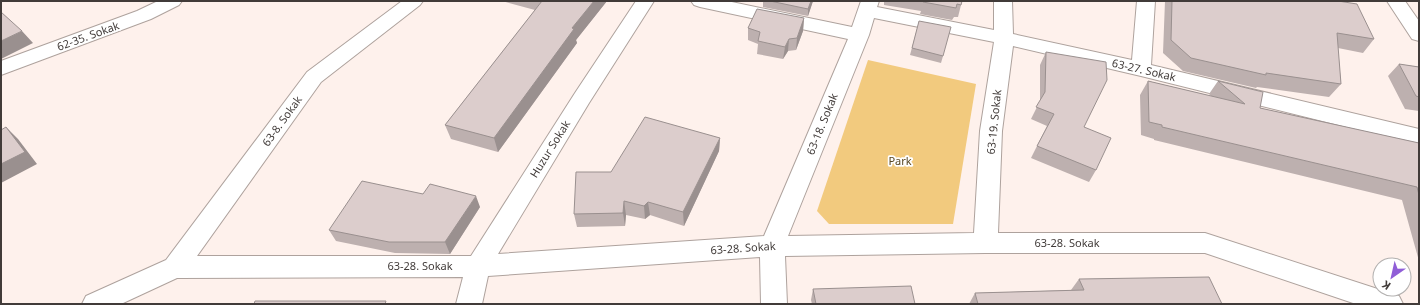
<svg xmlns="http://www.w3.org/2000/svg" width="1420" height="305" font-family="'Noto Sans',sans-serif">
  <style>
    .green { fill: #f2ca7e }
    .lines { fill: none; stroke-linecap: round; stroke-linejoin: round }
    .street-casing { stroke: #aea29d; stroke-width: 2 }
    .street { fill: #fff; fill-rule: evenodd }
    .wall { fill: #bdb0af }
    .shaded-wall { fill: #9a908f }
    .building { fill: #dccdcc; stroke: #9a908f }
    .labels { text-anchor: middle; stroke-width: 3.5; stroke-linejoin: round; paint-order: stroke }
    .street-label { font-size: 11px; fill: #413b39; stroke: #fff }
    .park-label { font-size: 11px; fill: #584621; stroke: #fff }
  </style>
  <rect width="100%" height="100%" fill="#fef1ec"/>
  <path class="green" d="M868 60 976 84 953 224H829L817 211Z"/>
  <g class="lines">
    <defs>
      <path id="street" d="M158 1H182L179 5 151 19 1 75V61L137 11Z
        M402 1H423L420 5 321 82 197 256H471L575 93 636 1H654L589 103 498 254 764 236 848 39 700 7 694 5 691 1H727L852 27 861 1H879L877 7 994 30V1H1012L1013 34 1132 60 1137 1H1155L1151 65 1419 129V145L1141 76 1013 46 1002 131 998 233H1205L1390 293 1399 296 1403 304H1356L1205 253H985L785 256 787 304H761L760 257 488 276 482 304H456L463 277 177 278 121 304H82L86 296 166 260 307 72ZM874 18 994 42 980 131 974 233 788 236 869 35Z
        M1387 1H1405L1419 21V41L1412 39Z"/>
    </defs>
    <use href="#street" class="street-casing"/>
    <use href="#street" class="street"/>
  </g>
  <path class="wall" d="M502 1H607L576 40 577 43 498 152 451 139 445 125 535 10Z
    M763 1H813L808 16 763 7Z
    M884 1H962L958 17H954L952 20 920 14 921 11 884 5Z
    M1165 1H1338L1374 39 1363 53 1338 48 1341 84 1329 97 1257 87 1256 88 1183 71 1163 53Z
    M804 18 803 31 796 50 788 51 783 59 757 54 758 44 748 40V28Z
    M919 21 943 56 941 63 910 55Z
    M1046 52 1084 127 1096 170 1089 182 1031 158 1047 126 1031 119 1040 101V65Z
    M1399 64 1419 67V111L1405 109 1388 76Z
    M1148 81 1211 96 1209 94 1218 81 1260 108 1419 143V261L1402 200 1154 140V139L1141 135 1140 95Z
    M720 138 719 151 684 226 650 215 645 219 626 215 625 226 577 227 574 214 611 172Z
    M423 194 480 207 450 254 395 253 336 241 329 230Z
    M1079 279 1222 304H969L975 293 1071 290Z
    M813 289 915 304H812L811 300Z"/>
  <path class="shaded-wall" d="M594 1H607L576 40 577 43 498 152 494 138 572 28Z
    M811 1H813L808 16V9Z
    M804 18 803 31 796 50 797 38Z
    M22 31 33 43 1 59V41Z
    M789 39 788 51 783 59 785 47Z
    M6 127 18 139 37 164 1 183V164Z
    M720 138 719 151 684 226 683 212Z
    M476 196 480 207 450 254 445 242Z
    M624 201 626 215 625 226 623 213Z
    M648 202 650 215 645 219 644 206Z"/>
  <path class="building" d="M542 1H594L572 28 574 29 494 138 445 125Z
    M770 1H811L808 9Z
    M924 1H962L961 5 957 4 956 8 923 2Z
    M1172 1H1338L1357 4 1374 39 1337 33 1341 84 1266 73V75L1191 58 1171 40Z
    M757 9 804 18 797 38 789 39 785 47 758 41 760 32 748 28Z
    M1 12 22 31 1 41Z
    M919 21 951 27 943 56 912 48Z
    M1046 52 1106 62 1107 80 1084 127 1111 138 1096 170 1037 146 1054 114 1036 107 1045 92Z
    M1399 64 1419 67V97L1416 96Z
    M1148 81 1245 104 1218 81 1263 92 1260 108 1419 143V195L1417 187 1162 127V125L1149 122Z
    M645 117 720 138 683 212 648 202 644 206 624 201 623 213 574 214 576 172H611Z
    M6 127 25 152 1 164V130Z
    M362 181 423 194 430 184 476 196 445 242H389L329 230Z
    M1209 277 1222 304H978L975 293 1084 290 1079 279Z
    M911 286 915 304H816L813 289Z
    M255 301H386L385 304H254Z"/>
  <g class="labels">
    <g class="street-label">
      <text transform="translate(88 36) rotate(-20)" y="4">62-35. Sokak</text>
      <text transform="translate(1144 70) rotate(13)" y="4">63-27. Sokak</text>
      <text transform="translate(282 121) rotate(-54)" y="4">63-8. Sokak</text>
      <text transform="translate(994 122) rotate(-84)" y="4">63-19. Sokak</text>
      <text transform="translate(822 124) rotate(-68)" y="4">63-18. Sokak</text>
      <text transform="translate(550 149) rotate(-58)" y="4">Huzur Sokak</text>
      <text x="1067" y="247">63-28. Sokak</text>
      <text transform="translate(743 248) rotate(-4)" y="4">63-28. Sokak</text>
      <text x="420" y="270">63-28. Sokak</text>
    </g>
    <g class="park-label">
      <text x="900" y="165">Park</text>
    </g>
  </g>
  <rect width="1420" height="305" fill="none" stroke="#413b39" stroke-width="4"/>
  <g transform="translate(1392 277) rotate(214)"><circle r="19" fill="#ffffff" stroke="#b3b1b0"/>
  <path d="M0-3L7 15L0 10L-7 15Z" fill="#905ed7"/>
  <text y="-6" font-size="11" font-weight="bold" text-anchor="middle" fill="#413b39">K</text>
  </g>
</svg>
